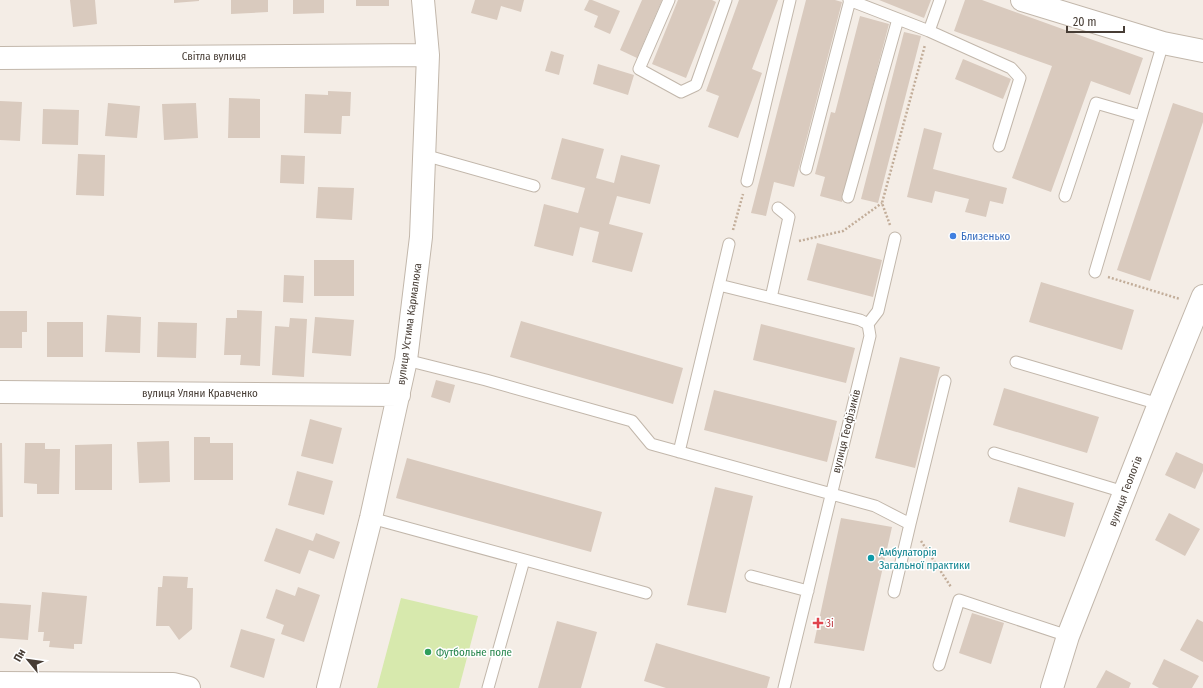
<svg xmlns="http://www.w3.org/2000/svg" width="1203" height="688" font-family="'Fira Sans Condensed',sans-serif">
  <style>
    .green { fill: #d7e9ad }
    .building { fill: #d9cabe }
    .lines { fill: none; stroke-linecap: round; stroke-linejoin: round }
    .lane-casing { stroke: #c2b7ab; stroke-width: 13 }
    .street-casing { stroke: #c2b7ab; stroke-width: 24 }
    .path { stroke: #c2ad99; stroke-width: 2.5; stroke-dasharray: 2 2; stroke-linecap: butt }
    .lane { stroke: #fff; stroke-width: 11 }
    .street { stroke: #fff; stroke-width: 22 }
    .shop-dot { fill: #3f7fe0; stroke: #fff; stroke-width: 1.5 }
    .culture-dot { fill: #0f9aa8; stroke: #fff; stroke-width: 1.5 }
    .health-dot { fill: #e0444e; stroke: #fff; stroke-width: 1.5 }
    .leisure-dot { fill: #2e9e5b; stroke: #fff; stroke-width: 1.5 }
    .labels { text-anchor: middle; stroke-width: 3; stroke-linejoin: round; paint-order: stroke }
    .street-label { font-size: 11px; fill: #473d35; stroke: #fff }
    .shop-label { font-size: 11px; fill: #366cbe; stroke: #fff; text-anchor: start }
    .culture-label { font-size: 11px; fill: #0d838f; stroke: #fff; text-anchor: start }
    .health-label { font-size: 11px; fill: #be3a42; stroke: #fff; text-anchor: start }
    .leisure-label { font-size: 11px; fill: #27864d; stroke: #fff; text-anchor: start }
  </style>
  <rect width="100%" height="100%" fill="#f4ede6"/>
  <path class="green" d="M401 598 478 616 459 688H377Z"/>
  <path class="building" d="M70 0H95L97 24 73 27Z
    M174 0H199V1L174 3Z
    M231 0H268V12L231 14Z
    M293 0H324V13L293 14Z
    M356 0H389V6H356Z
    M475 0H524L521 12 501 6 497 20 471 13Z
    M589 0H592L620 11 610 34 594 27 598 16 584 10Z
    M642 0H662L637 58 620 50Z
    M678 0H712L716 2 686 78 652 64Z
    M739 0H778L752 69 762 73 738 138 708 127 719 96 706 91Z
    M806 0H835L842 2 794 187 774 182 766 216 751 213Z
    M879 0H931L924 18Z
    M965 0H982L1143 58 1130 95 1091 81 1051 192 1012 178 1052 66 954 31Z
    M860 16 889 24 842 202 820 196 825 177 815 174 831 112 835 113Z
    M904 32 921 36 878 203 861 199Z
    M551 51 564 55 559 75 545 71Z
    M963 59 1011 79 1003 99 955 79Z
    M598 64 634 75 628 95 593 84Z
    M328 91 351 92 350 116H342L341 134 304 133 305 94 328 95Z
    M229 98 260 99V138H228Z
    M0 101 22 102 20 141 0 140Z
    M108 103 140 106 137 138 105 136Z
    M196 103 198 138 164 140 162 104Z
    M1173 103 1203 113V122L1150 281 1117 270Z
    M43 109 79 110 78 145 42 144Z
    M924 128 942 133 933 169 1007 188 1003 204 990 201 986 217 965 212 969 199 935 191 932 203 907 197Z
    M562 138 604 149 596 178 614 183 621 155 660 165 650 204 617 196 609 224 643 233 632 272 592 262 599 232 580 227 573 256 534 246 544 204 578 213 585 188 551 179Z
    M78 154 105 155 104 196 76 195Z
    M281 155 305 156 304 184 280 183Z
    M318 187 354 188 352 220 316 218Z
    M817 243 882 260 873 297 807 280Z
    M314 260H354V296H314Z
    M284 275 304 276 303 303 283 302Z
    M1041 282 1134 310 1122 350 1029 322Z
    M237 310 262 311 260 366 240 365 241 355H224L226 318H237Z
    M0 311H27V332H22V348H0Z
    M107 315 141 317 140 353 105 352Z
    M315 317 354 320 351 356 312 353Z
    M290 318 307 319 304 377 272 375 275 326 289 327Z
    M521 321 683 368 673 404 510 357Z
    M47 322H83V357H47Z
    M158 322 197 323 196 358 157 357Z
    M761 324 855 348 846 383 753 360Z
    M900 357 940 367 915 468 875 458Z
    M436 380 455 385 450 403 431 397Z
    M1004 388 1099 417 1087 453 993 425Z
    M714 390 837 421 827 462 704 430Z
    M310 419 342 428 333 464 301 456Z
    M194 437H210V443H233V480H194Z
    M169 441 170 482 139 483 137 442Z
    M0 443H2L3 517H0Z
    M25 443H45V449H60L59 494H37V484L24 483Z
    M112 444V490H75V445Z
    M1176 452 1203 464V471L1195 489 1165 475Z
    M407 458 602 512 591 552 396 498Z
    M297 471 333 481 324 515 288 505Z
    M715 487 753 496 726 613 687 605Z
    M1018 487 1074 503 1065 537 1009 522Z
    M1169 513 1200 529 1185 556 1155 540Z
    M841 518 892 527 864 651 814 643Z
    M276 528 313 541 316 533 340 542 334 559 309 550 300 574 264 561Z
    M163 576 188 577 187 588H193L192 629 179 640 169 626H156L158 587H162Z
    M298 587 320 595 304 642 281 634 284 625 266 618 276 589 295 596Z
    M42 592 87 596 82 644H74V649L49 647 50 641H43L44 632H38Z
    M0 603 31 605 28 640 0 638Z
    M972 613 1004 623 991 664 959 653Z
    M1197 619 1203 622V662L1180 650Z
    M557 621 597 632 581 688H538Z
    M241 629 275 639 264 678 230 667Z
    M656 643 770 677 767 688H666L644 681Z
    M1164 659 1199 676 1192 688H1159L1152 684Z
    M1106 670 1131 683 1129 688H1096Z"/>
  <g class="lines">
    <defs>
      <path id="lane" d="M669 0 639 69 681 92 696 85 726 0
        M849 0 929 31 1011 68 1020 78 999 146
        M929 31 940 0
        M424 155 534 186
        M806 169 850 0
        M747 181 790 0
        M1065 196 1096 103 1141 116
        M848 197 898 19
        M1095 272 1163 43
        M719 285 860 320 868 324 870 336 784 688
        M771 298 789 217 778 208
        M868 324 878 311 895 238
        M406 360 486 380 632 421 651 444 875 506 910 524 894 592
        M1016 362 1159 404
        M679 452 729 244
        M994 453 1124 492
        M371 518 646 593
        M910 524 945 381
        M751 576 808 591
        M939 665 959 600 1068 636
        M488 688 524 560"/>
      <path id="street" d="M1022 0 1163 43 1203 51
        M0 58 428 55
        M0 392 399 395
        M0 683 173 684 189 688
        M328 688 371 518 406 360 421 237 428 55 423 0
        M1052 688 1068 636 1159 404 1203 296"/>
    </defs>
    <use href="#lane" class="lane-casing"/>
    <use href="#street" class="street-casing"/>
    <path class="path" d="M890 225 882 203 925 45
      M733 230 743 194
      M799 241 843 231 882 203
      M1108 277 1180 299
      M921 541 951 587"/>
    <use href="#lane" class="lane"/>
    <use href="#street" class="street"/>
  </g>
  <circle class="shop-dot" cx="953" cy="236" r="4"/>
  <circle class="culture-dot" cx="871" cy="558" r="4"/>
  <path class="health-dot" d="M816 617h4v4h4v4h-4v4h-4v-4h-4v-4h4z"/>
  <circle class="leisure-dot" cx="428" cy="652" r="4"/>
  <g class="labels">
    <g class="street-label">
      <text x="214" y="60">Світла вулиця</text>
      <text transform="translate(409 324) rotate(-82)" y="4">вулиця Устима Кармалюка</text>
      <text x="200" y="397">вулиця Уляни Кравченко</text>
      <text transform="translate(846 431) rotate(-76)" y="4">вулиця Геофізиків</text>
      <text transform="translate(1125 491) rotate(-69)" y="4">вулиця Геологів</text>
    </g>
    <g class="shop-label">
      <text x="961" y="240">Близенько</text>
    </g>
    <g class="culture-label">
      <text x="879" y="556">Амбулаторія<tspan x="879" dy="13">Загальної практики</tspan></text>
    </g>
    <g class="health-label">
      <text x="826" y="627">3і</text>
    </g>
    <g class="leisure-label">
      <text x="436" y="656">Футбольне поле</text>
    </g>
  </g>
  <g transform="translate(28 660) rotate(299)" stroke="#ffffff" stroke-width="3" paint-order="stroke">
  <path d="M0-3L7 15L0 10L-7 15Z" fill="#473d35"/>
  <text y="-6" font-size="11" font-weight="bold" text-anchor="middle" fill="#473d35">Пн</text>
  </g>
  <path d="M1067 26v6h57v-6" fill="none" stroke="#473d35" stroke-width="2"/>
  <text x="1073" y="26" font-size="12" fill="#473d35" stroke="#ffffff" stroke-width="3" paint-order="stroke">20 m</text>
</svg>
